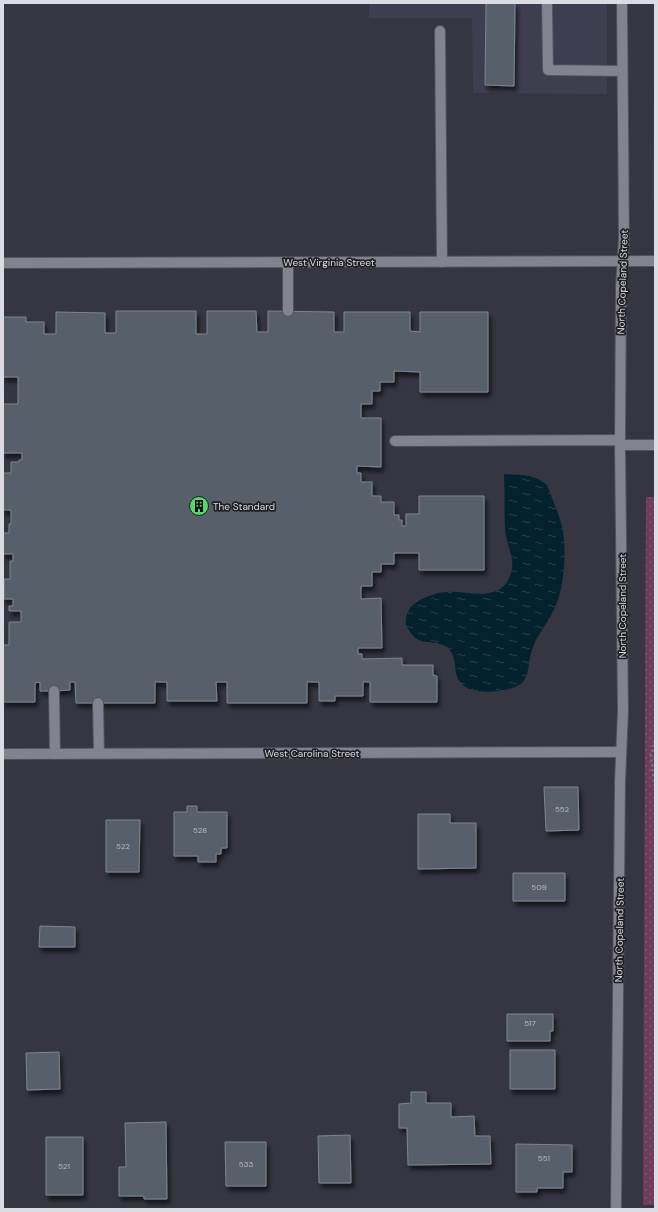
<svg xmlns="http://www.w3.org/2000/svg" width="658" height="1212" font-family="'DM Sans',sans-serif">
  <style>
    .built { fill: #3f3d50 }
    .park { fill: url(#park-dots) }
    .water { fill: url(#water-ripples) }
    .building { fill: #575f6b; stroke: #7d8591; filter: url(#shadow) }
    .lines { fill: none; stroke-linecap: round; stroke-linejoin: round }
    .service-casing { stroke: #53525c; stroke-width: 12 }
    .minor-casing { stroke: #53525c; stroke-width: 12 }
    .tertiary-casing { stroke: #53525c; stroke-width: 12 }
    .path { stroke: #767680; stroke-width: 2.5; stroke-dasharray: 2 3; stroke-linecap: butt }
    .service { stroke: #828290; stroke-width: 10 }
    .minor { stroke: #828290; stroke-width: 10 }
    .tertiary { stroke: #828290; stroke-width: 10 }
    .labels { text-anchor: middle; stroke-width: 3.5; stroke-linejoin: round; paint-order: stroke }
    .number-label { font-size: 8px; fill: #babcc5 }
    .street-label { font-size: 10px; fill: #dbdbe3; stroke: #1e1e23 }
    .poi-label { font-size: 10px; fill: #dbdbe3; stroke: #1e1e23; text-anchor: start }
  </style>
  <defs>
    <pattern id="park-dots" width="8" height="8" patternUnits="userSpaceOnUse"><rect width="8" height="8" fill="#6e3d5b"/><path d="M2 2h.1M6 6h.1" fill="none" stroke="#825872" stroke-width="1.8" stroke-linecap="round"/></pattern>
    <pattern id="water-ripples" width="26" height="14" patternUnits="userSpaceOnUse"><rect width="26" height="14" fill="#04212e"/><path d="M2 4q2-2 4 0t4 0M15 11q2-2 4 0t4 0" fill="none" stroke="#28414c"/></pattern>
    <filter id="shadow"><feDropShadow dx="2.5" dy="4.5" stdDeviation="2" flood-color="#0009"/></filter>
  </defs>
  <rect width="100%" height="100%" fill="#363642"/>
  <path class="built" d="M369 3H607V94L473 93 472 18H369Z
    M655 23V201H652Z"/>
  <path class="park" d="M646 497H655V1205H643Z"/>
  <path class="water" d="M504 474C520 475 535 474 547 485 552 499 559 513 562 527 565 540 565 554 564 567 563 579 561 594 556 605 550 621 537 634 532 650 528 660 530 673 523 682 514 692 481 694 469 689 448 679 461 660 448 648 436 638 421 648 411 633 409 630 407 628 406 625 405 619 407 613 410 608 413 604 416 603 420 600 427 596 436 593 445 592 467 590 499 604 510 576 517 560 506 545 505 529 504 511 505 492 504 474Z"/>
  <path class="building" d="M486 3H515L514 86 485 85Z
    M116 311H196V334H207V311H256L257 332H268V311L334 312V332H344V312H410V331L420 332V312H488V392H420V372L394 371V382H380V391H372V404H361V418H381V467L357 466V473H361V482H372V496H381V502H394V515H399V520H402V526H406V514H419V496H484V570H419V553H394V564H381V572H372V586H361V599L381 598 382 648H358V654H362V659L402 658V665H433V675L437 676V702H370V682H363V696H335V701H319V682H307V703H227V682H216L217 701H167V682H155V703H76L75 682H70V690L54 691H40V682L35 683V702H3V645H9V622H21V611H9V606H13V599H4V579H10V561H13V554H3V533H9V524H11V510H3V473H11V462H19V460H22V453H3V404H18V377H3V317H26V322H44V334H56V312L105 313V333H116Z
    M544 787H578L579 830 546 831Z
    M187 806H197V812H227V848H221V854H216V862H198V856H174V812H187Z
    M418 814H450V823H476V868L418 869Z
    M106 820H140L139 872H106Z
    M513 873H565V901H513Z
    M40 926 75 927V947H39Z
    M507 1014H553V1031H550V1041H507Z
    M510 1050H555V1089H510Z
    M59 1052 60 1089 27 1090 26 1053Z
    M411 1092H426V1103H451V1117L474 1116 475 1136H490L491 1164 408 1165 407 1128H399V1104L411 1103Z
    M166 1122 167 1199H144V1196H119V1167H126L125 1123Z
    M350 1135 351 1183H319L318 1136Z
    M46 1137H83V1195H46Z
    M225 1142H266V1186H226Z
    M516 1144 572 1145V1172H563V1188H537V1192H516Z"/>
  <g class="lines">
    <defs>
      <path id="service" d="M547 3 548 70 622 71
        M440 31 442 262
        M288 262V311
        M395 441 620 440
        M620 445H655
        M54 691 55 754
        M98 703 99 753"/>
      <path id="minor" d="M3 263 655 261
        M3 754 621 752"/>
      <path id="tertiary" d="M616 1209 620 782 623 711 620 445 621 287 624 240 622 3"/>
    </defs>
    <use href="#service" class="service-casing"/>
    <use href="#minor" class="minor-casing"/>
    <use href="#tertiary" class="tertiary-casing"/>
    <path class="path" d="M655 740 651 756 655 790"/>
    <use href="#service" class="service"/>
    <use href="#minor" class="minor"/>
    <use href="#tertiary" class="tertiary"/>
  </g>
  <defs>
    <symbol id="building-disc" viewBox="-11 -11 22 22"><circle r="9.5" fill="#58d56f" stroke="#1e1e23"/><path d="M-4-6H4V6H1V3H-1V6H-4ZM-2.5-4.3h1.7v1.8h-1.7ZM.8-4.3h1.7v1.8H.8ZM-2.5-1h1.7V.8h-1.7ZM.8-1h1.7V.8H.8Z" fill="#111"/></symbol>
  </defs>
  <g fill-rule="evenodd">
    <use href="#building-disc" x="188" y="495" width="22" height="22"/>
  </g>
  <g class="labels">
    <g class="number-label">
      <text x="562" y="812">552</text>
      <text x="200" y="833">528</text>
      <text x="123" y="849">522</text>
      <text x="539" y="890">509</text>
      <text x="530" y="1026">517</text>
      <text x="544" y="1161">551</text>
      <text x="246" y="1167">533</text>
      <text x="64" y="1169">521</text>
    </g>
    <g class="street-label">
      <text x="329" y="266">West Virginia Street</text>
      <text transform="translate(622 282) rotate(-88)" y="4">North Copeland Street</text>
      <text transform="translate(622 606) rotate(-90)" y="4">North Copeland Street</text>
      <text x="312" y="757">West Carolina Street</text>
      <text transform="translate(619 930) rotate(-89)" y="4">North Copeland Street</text>
    </g>
    <g class="poi-label">
      <text x="213" y="510">The Standard</text>
    </g>
  </g>
  <rect width="658" height="1212" fill="none" stroke="#dbdbe3" stroke-width="8"/>
</svg>
